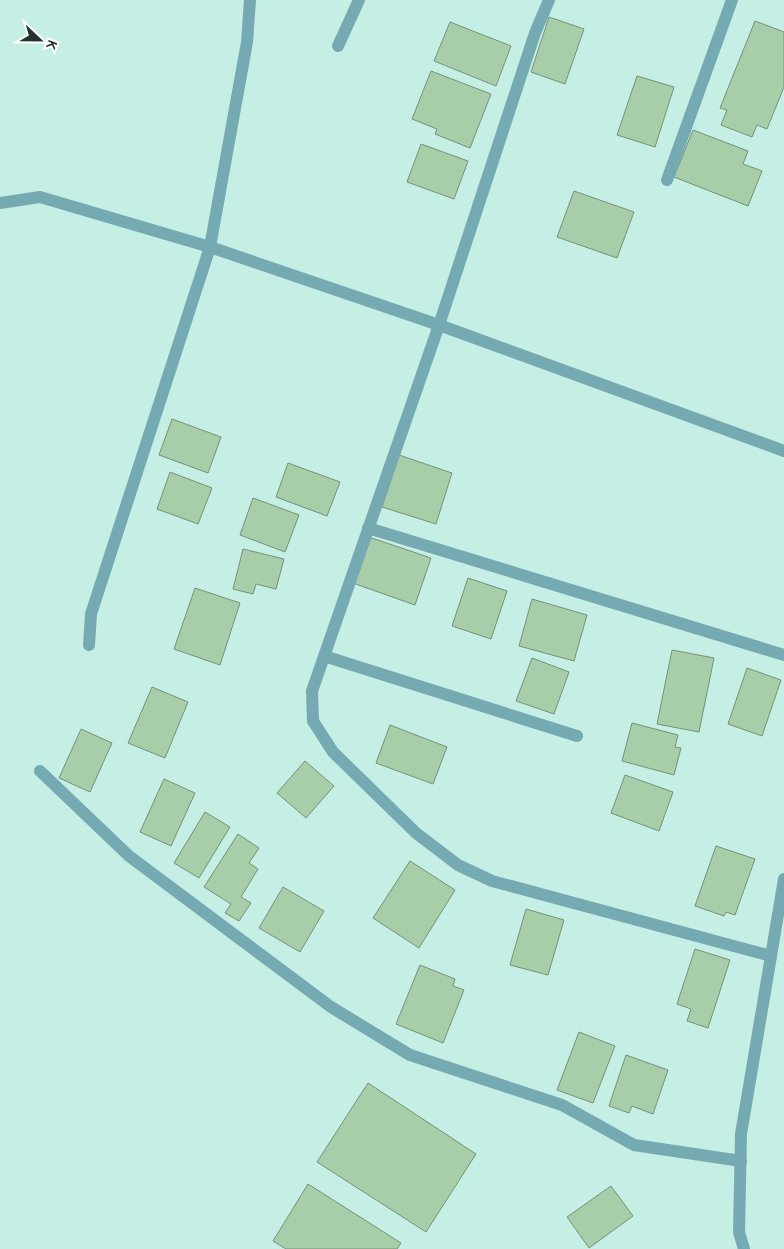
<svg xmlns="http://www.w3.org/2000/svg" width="784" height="1249" font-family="Karla,sans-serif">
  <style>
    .building { fill: #a7cea9; stroke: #789079 }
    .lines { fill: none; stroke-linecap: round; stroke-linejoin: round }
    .minor { stroke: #75aab3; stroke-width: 12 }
    .tertiary { stroke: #75aab3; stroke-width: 12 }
  </style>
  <rect width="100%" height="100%" fill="#c5eee4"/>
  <path class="building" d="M549 17 584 29 565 84 531 72Z
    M755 21 784 32V87L767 129 757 125 752 137 721 125 727 110 720 108Z
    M450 22 511 46 496 86 434 61Z
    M431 71 491 94 470 148 435 134 437 129 412 119Z
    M637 76 674 87 655 147 617 135Z
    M693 130 748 151 743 164 762 171 748 206 674 177Z
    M421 144 468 161 454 199 407 182Z
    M574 191 634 212 617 258 557 237Z
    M172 419 221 437 208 473 159 455Z
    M399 455 452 473 436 524 382 507Z
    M288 463 340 482 327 516 276 497Z
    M170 472 212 488 198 524 157 509Z
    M253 498 299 515 285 552 240 535Z
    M366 536 431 558 415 605 350 582Z
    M243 549 284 559 276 589 256 584 253 594 233 589Z
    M468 578 507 591 491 639 452 626Z
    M195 588 240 603 220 665 174 649Z
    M532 599 587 615 574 661 519 646Z
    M672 650 714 658 699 732 657 724Z
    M532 658 569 672 554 714 516 701Z
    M747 668 781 680 762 736 728 724Z
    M152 687 188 702 165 758 128 743Z
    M632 723 678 735 675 747 681 748 674 775 622 761Z
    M390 725 447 747 433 784 376 763Z
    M81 729 112 743 90 792 59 778Z
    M305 761 334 786 306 818 277 793Z
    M625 775 673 792 659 831 611 813Z
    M164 779 195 793 171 846 140 832Z
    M205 812 230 827 199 878 174 863Z
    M238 834 259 848 249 863 258 869 241 897 251 903 239 921 225 913 231 904 204 887Z
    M716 846 755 859 735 915 726 912 724 916 695 906Z
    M410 861 455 890 419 948 373 918Z
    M283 887 324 911 300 952 259 928Z
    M526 909 564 920 548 975 510 965Z
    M695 949 730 960 708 1028 687 1021 691 1009 677 1004Z
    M420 965 455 979 453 986 464 990 443 1043 396 1024Z
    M579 1032 615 1046 593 1103 557 1090Z
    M626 1055 668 1070 653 1114 632 1106 629 1113 609 1106Z
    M368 1083 476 1154 426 1232 317 1162Z
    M308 1184 401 1243 397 1249H286L273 1241Z
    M611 1186 633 1216 589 1248 567 1217Z"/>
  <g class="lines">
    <path class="minor" d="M549 0 535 33 439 325 312 691 313 721 333 752 416 833 458 865 492 881 771 956
      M338 46 359 0
      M667 180 732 0
      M368 528 784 655
      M89 645 91 614 210 247 247 42 250 0
      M324 656 577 736
      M40 771 129 856 331 1007 410 1055 562 1105 634 1145 741 1161"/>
    <path class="tertiary" d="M0 203 40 197 210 247 439 325 784 451
      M744 1249 739 1232 741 1134 784 879"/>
  </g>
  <g transform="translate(40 40) rotate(112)" stroke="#ffffff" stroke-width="4" paint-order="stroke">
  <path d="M0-4L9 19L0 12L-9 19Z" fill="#22322e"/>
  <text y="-8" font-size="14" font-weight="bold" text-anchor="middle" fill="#22322e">K</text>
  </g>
</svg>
